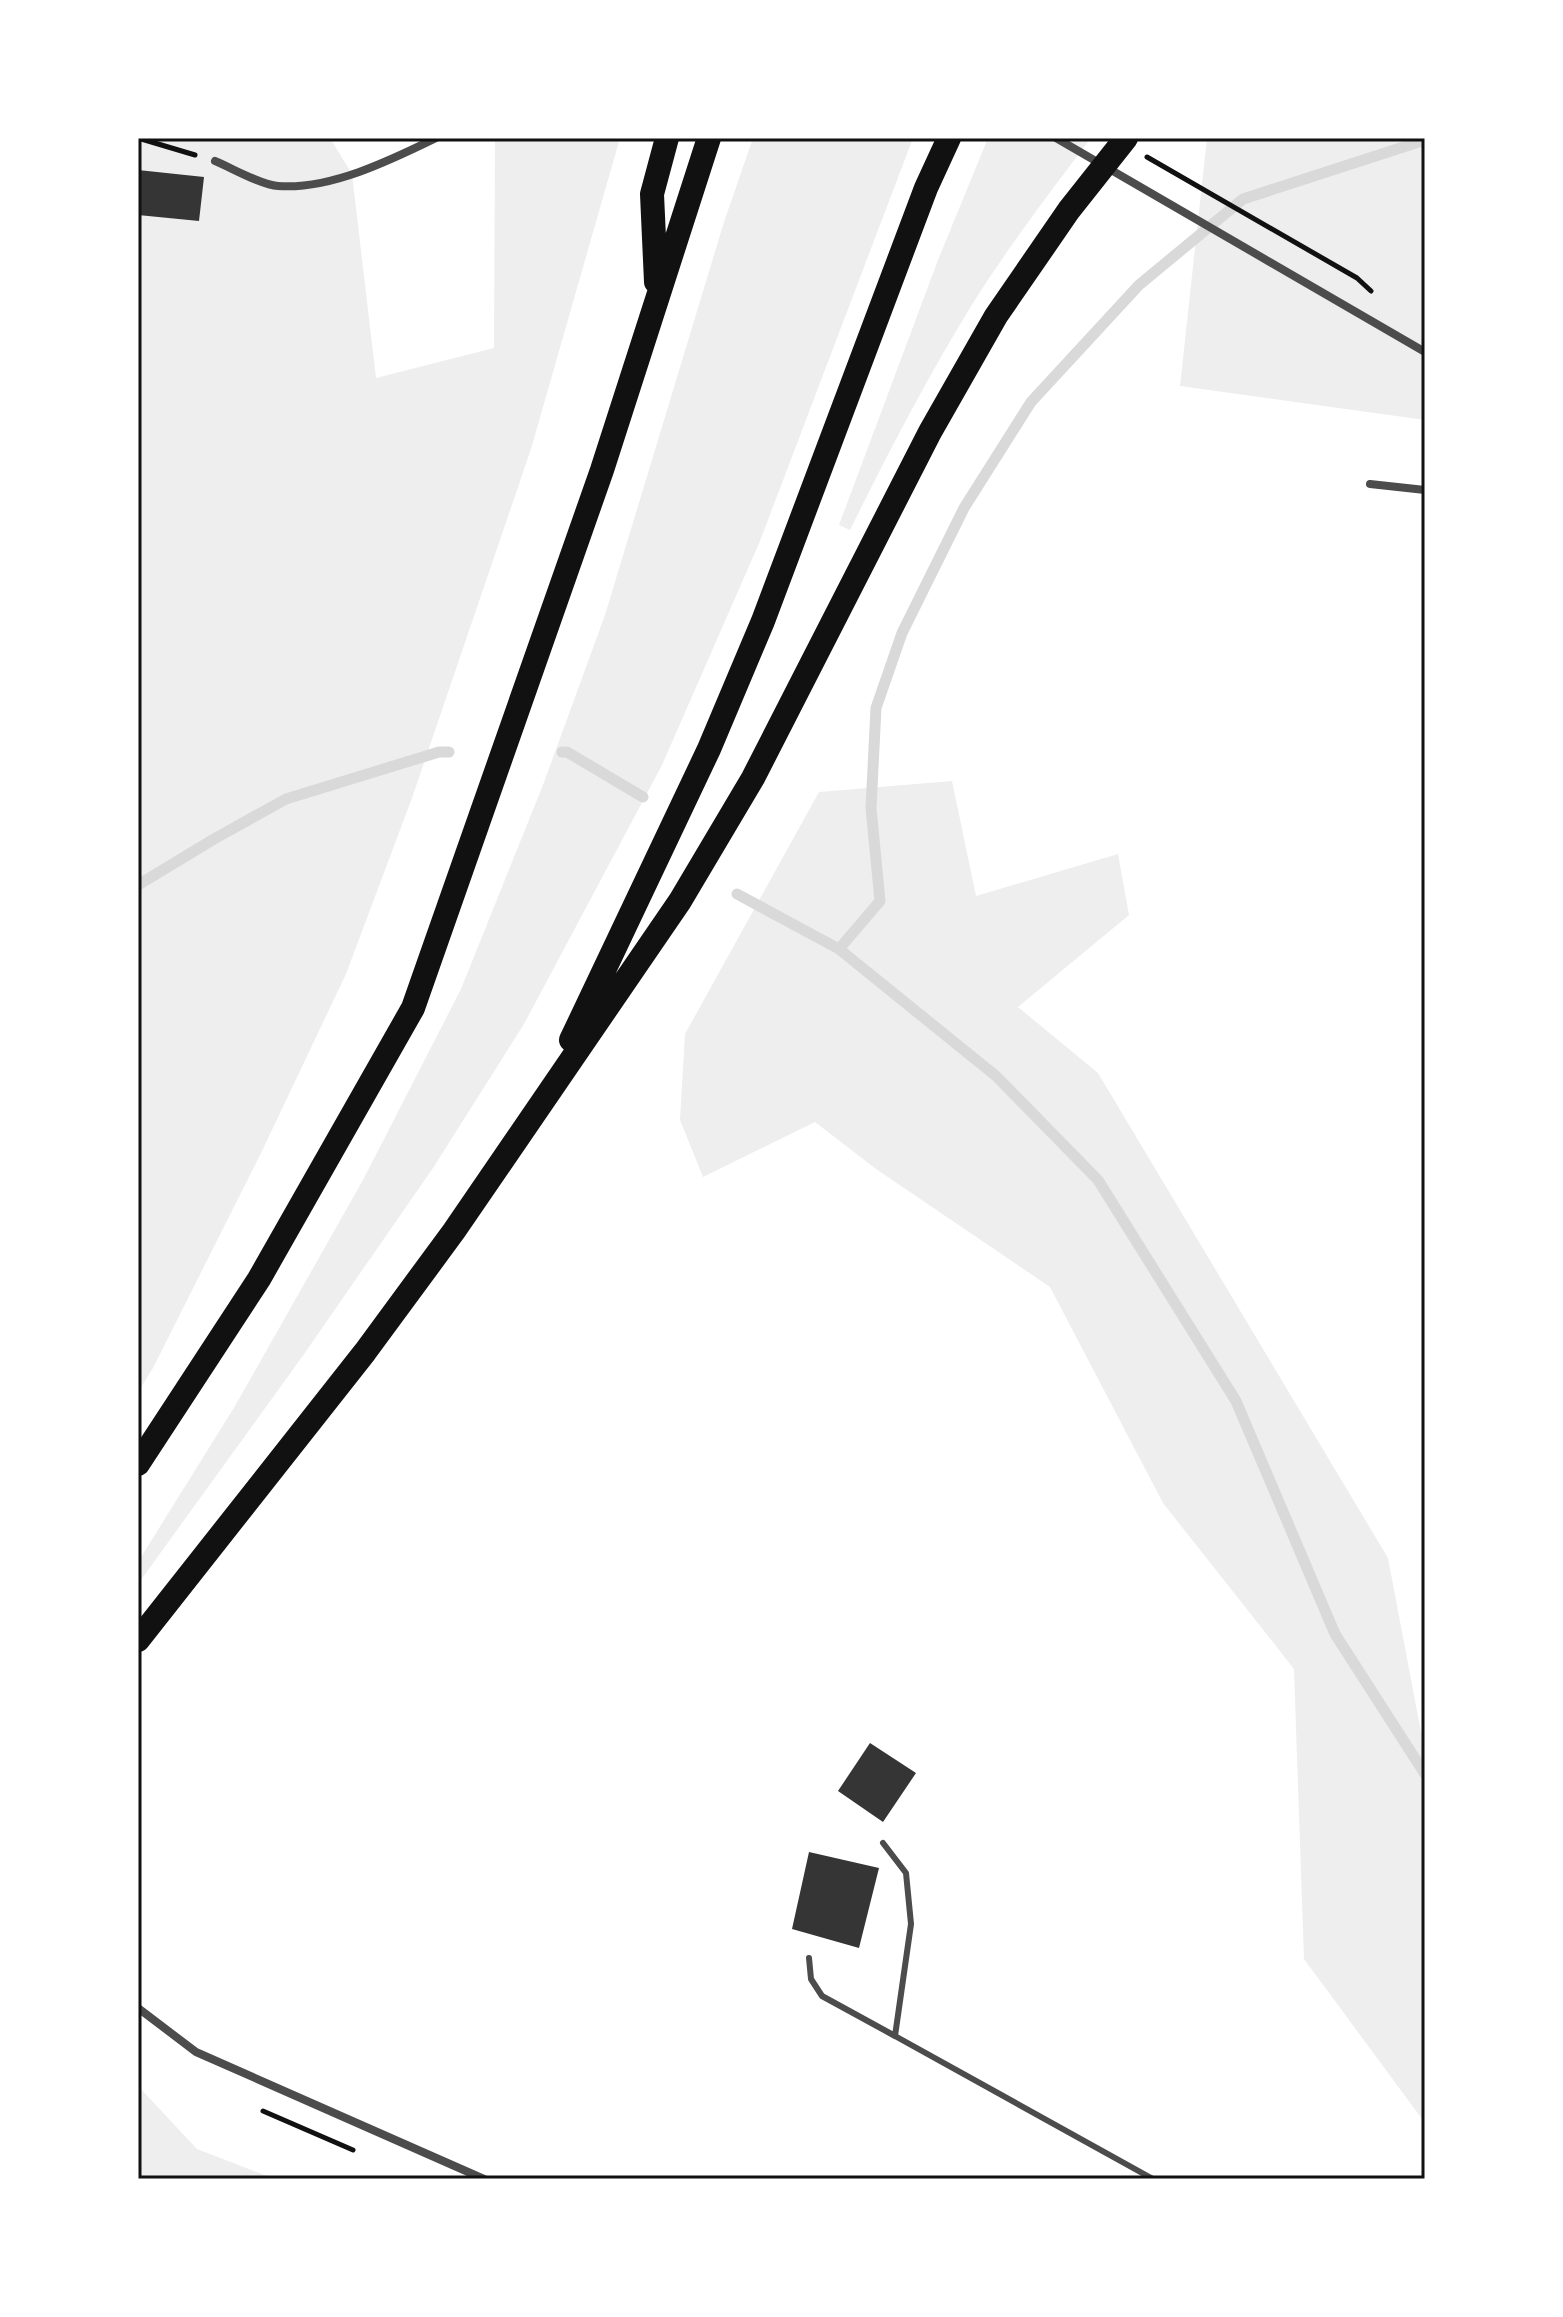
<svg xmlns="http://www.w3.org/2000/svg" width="1563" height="2317" font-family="Inter,sans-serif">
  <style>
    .green { fill: #eee }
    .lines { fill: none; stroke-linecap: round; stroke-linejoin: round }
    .stream { stroke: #d9d9d9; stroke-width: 11 }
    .building { fill: #353535 }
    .path { stroke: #111; stroke-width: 5 }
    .service { stroke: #4c4c4c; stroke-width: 6 }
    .minor { stroke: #4c4c4c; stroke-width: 8 }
    .motorway { stroke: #111; stroke-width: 24 }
    .neatline { fill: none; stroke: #111; stroke-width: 3 }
  </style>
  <rect width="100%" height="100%" fill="#fff"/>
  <path class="green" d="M138 138H330L352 174 376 378 494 348 495 138H620L531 449 412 798 346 974 262 1151 153 1368 138 1392Z
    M753 138H913L760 541 662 765 524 1024 433 1168 302 1357 138 1584V1562L235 1406 363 1180 461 989 543 785 605 615 724 222Z
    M988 138H1091C1050 192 1009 246 973 303 928 376 888 453 850 530L839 525 938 260Z
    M1207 138H1425V420L1180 386Z
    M952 781 976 896 1118 854 1129 915 1018 1007 1098 1073 1388 1558 1421 1732 1425 1736V2123L1304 1959 1294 1669 1163 1503 1050 1287 876 1169 815 1122 703 1177 680 1120 685 1034 819 792Z
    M138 2086 197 2149 275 2179H138Z"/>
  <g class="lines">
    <path class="stream" d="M562 752H567L643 797
      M138 885 214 839 286 799 439 752H449
      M737 894 839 949 996 1076 1098 1180 1236 1401 1335 1634 1425 1774
      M839 949 880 901 871 808 876 708 902 633 964 508 1031 402 1139 285 1243 199 1425 140"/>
  </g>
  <path class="building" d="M138 170 204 177 199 221 138 215Z
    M870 1743 916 1773 883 1822 838 1791Z
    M809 1852 879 1868 859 1948 792 1929Z"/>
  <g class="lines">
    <path class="path" d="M138 138 195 155
      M1147 157 1357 278 1371 291
      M263 2111 353 2150"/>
    <path class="service" d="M883 1843 906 1873 911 1924 895 2036 1153 2179
      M809 1958 811 1979 822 1996 895 2036"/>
    <path class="minor" d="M1056 138 1425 352
      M215 161C232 168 261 185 278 186 330 190 391 160 436 138
      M1370 484 1425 490
      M138 2008 196 2052 484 2179"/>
    <path class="motorway" d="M656 282 652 194 667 138
      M571 1040 709 749 763 621 926 188 949 138
      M138 1464 259 1279 413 1008 602 470 709 138
      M138 1640 365 1352 454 1231 680 901 753 778 930 432 996 316 1069 210 1126 138"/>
  </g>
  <rect width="1563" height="2317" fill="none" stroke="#ffffff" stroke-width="280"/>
  <rect x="140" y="140" width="1283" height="2037" class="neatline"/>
</svg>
